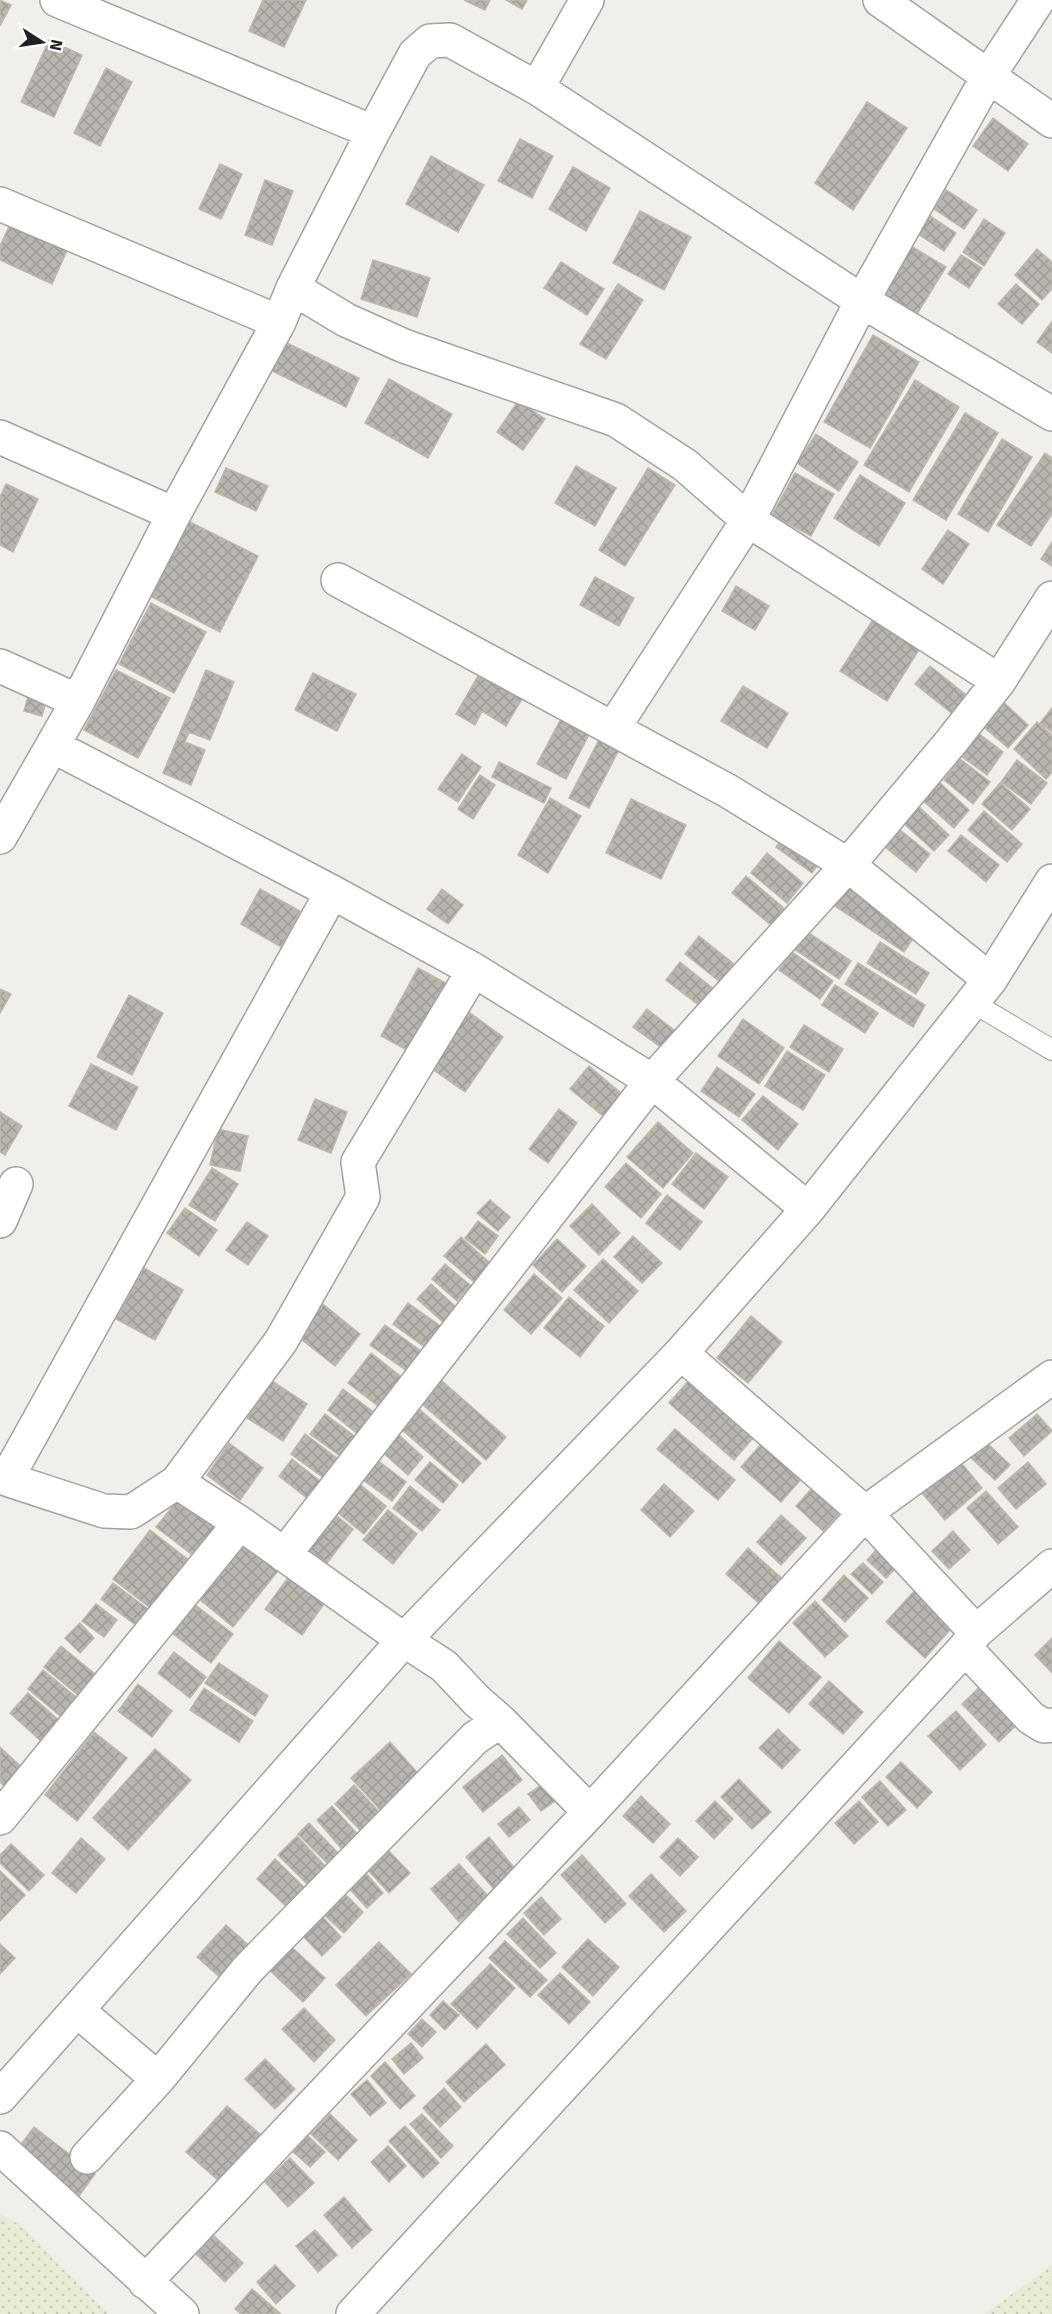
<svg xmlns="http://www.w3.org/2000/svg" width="1052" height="2314" font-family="Signika,sans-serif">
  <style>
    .farmland { fill: url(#farmland-dots) }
    .building { fill: url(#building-cross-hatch); stroke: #c0b8ad; stroke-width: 1.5 }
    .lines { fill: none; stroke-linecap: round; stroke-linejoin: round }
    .service-casing { stroke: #a2a2a2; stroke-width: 22 }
    .minor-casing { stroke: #a2a2a2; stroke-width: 36 }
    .tertiary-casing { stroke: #a2a2a2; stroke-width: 36 }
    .service { stroke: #fff; stroke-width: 20 }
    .minor { stroke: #fff; stroke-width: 33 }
    .tertiary { stroke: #fff; stroke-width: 33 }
  </style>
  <defs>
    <pattern id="farmland-dots" width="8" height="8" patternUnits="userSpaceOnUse" patternTransform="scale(1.5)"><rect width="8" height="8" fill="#e8ecd7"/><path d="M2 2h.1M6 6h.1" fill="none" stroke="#c7cab8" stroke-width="1.8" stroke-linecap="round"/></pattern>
    <pattern id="building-cross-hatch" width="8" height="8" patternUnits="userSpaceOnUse" patternTransform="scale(1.5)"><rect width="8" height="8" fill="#b9b5af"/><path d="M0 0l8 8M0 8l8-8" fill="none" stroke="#9f9b96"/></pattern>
  </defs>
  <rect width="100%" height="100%" fill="#f0efe9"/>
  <path class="farmland" d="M0 2214 22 2226 108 2314H0Z
    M1052 2265V2314H985Z"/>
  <path class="building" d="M0 0 11 5 0 26Z
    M263 0H306L284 47 249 31Z
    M464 0H490L485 10Z
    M506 0H527L522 9Z
    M49 40 82 55 54 117 21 102Z
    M106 68 132 82 100 146 74 133Z
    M867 102 907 128 853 210 815 183Z
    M993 118 1028 144 1008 171 973 146Z
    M520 139 553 156 532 198 498 181Z
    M431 156 484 185 458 232 406 204Z
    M220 164 242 174 221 219 199 209Z
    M573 167 610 188 586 231 549 209Z
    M265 180 293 191 272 245 245 235Z
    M946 190 977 210 964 229 934 209Z
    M640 211 691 237 664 290 613 263Z
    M930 216 956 233 944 251 918 234Z
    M13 218 70 244 52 284 0 260V246Z
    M984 219 1005 233 984 266 963 252Z
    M906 243 946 267 914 319 874 294Z
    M1037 249 1052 262V289L1042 300 1015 275Z
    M961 255 982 268 969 288 948 274Z
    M373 260 430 278 417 317 361 299Z
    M561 262 604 289 587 315 544 288Z
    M618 284 643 300 606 359 580 344Z
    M1016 284 1039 304 1022 324 998 304Z
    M1052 321V353L1037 342Z
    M873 335 919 362 870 448 824 422Z
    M285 342 359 378 346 407 272 371Z
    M389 379 452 414 428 458 365 423Z
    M915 380 959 407 909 492 864 465Z
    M518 401 545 419 523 450 497 432Z
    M965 413 998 433 946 520 913 500Z
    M816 434 858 462 839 491 797 463Z
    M1002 439 1032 457 988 532 958 514Z
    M1045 453 1052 458V514L1031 546 997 525Z
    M576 466 616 488 595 526 555 503Z
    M226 468 268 486 256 511 215 492Z
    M648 468 675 485 625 566 599 550Z
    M795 473 834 494 811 536 772 515Z
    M860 475 905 503 879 546 834 518Z
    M6 484 38 499 13 552 0 545V497Z
    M188 521 258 556 220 632 150 596Z
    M948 530 969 544 943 584 922 569Z
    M1052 542V566L1041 559Z
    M595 577 634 598 619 626 580 605Z
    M736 586 769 606 755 630 722 611Z
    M151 603 206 632 174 693 119 664Z
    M874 618 920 648 887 701 840 671Z
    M489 657 532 682 506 726 482 711 475 725 456 714Z
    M930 666 970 698 955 716 915 684Z
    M116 670 170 698 138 758 84 730Z
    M206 670 234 682 210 740 189 732 185 742 205 750 191 785 163 773Z
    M313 673 356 694 337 731 295 710Z
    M31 685 49 690 42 716 24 711Z
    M743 686 788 713 767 748 721 721Z
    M1000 699 1028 725 1008 748 979 723Z
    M571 700 599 715 566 779 537 764Z
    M1052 708V732L1040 723Z
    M1037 722 1052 735V772L1046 779 1014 749Z
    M605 728 625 738 589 808 569 798Z
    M974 730 1003 752 987 775 957 753Z
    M462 754 481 767 458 802 438 789Z
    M960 759 990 782 973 804 944 780Z
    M1017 760 1047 783 1031 804 1001 782Z
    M499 762 551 788 544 803 492 777Z
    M480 775 495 785 473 819 458 809Z
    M938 781 969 810 954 828 922 800Z
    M1000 783 1030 809 1012 830 982 804Z
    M550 798 581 816 548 873 518 855Z
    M631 799 686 825 661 879 606 853Z
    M916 804 949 835 934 851 901 821Z
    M984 811 1022 844 1007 862 968 830Z
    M798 816 834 842 812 873 776 847Z
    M894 825 930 854 916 872 880 843Z
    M961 835 999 865 986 882 948 851Z
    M767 853 803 883 787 903 751 873Z
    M746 876 784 908 771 925 732 893Z
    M845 885 916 934 904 952 832 904Z
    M260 889 300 911 281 947 241 924Z
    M442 889 463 905 448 924 427 909Z
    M806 931 851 961 839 979 794 949Z
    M699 936 734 964 720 982 685 954Z
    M880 942 929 973 916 994 867 963Z
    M792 952 833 981 820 999 779 970Z
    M680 962 715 990 701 1007 666 980Z
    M858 963 925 1005 913 1027 845 984Z
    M418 968 451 986 414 1054 381 1036Z
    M835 985 878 1013 865 1033 822 1005Z
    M0 989 11 994 0 1013Z
    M129 995 163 1013 132 1075 97 1057Z
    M647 1009 679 1034 666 1051 633 1027Z
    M466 1010 503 1037 465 1092 428 1066Z
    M743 1019 784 1048 759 1084 718 1056Z
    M804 1025 843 1049 829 1072 790 1047Z
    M787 1051 825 1075 803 1110 765 1086Z
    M91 1064 138 1087 116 1130 69 1106Z
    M589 1066 621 1093 603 1116 570 1089Z
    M717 1067 755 1094 739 1117 701 1091Z
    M763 1096 798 1124 778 1150 742 1120Z
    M315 1099 347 1112 331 1153 298 1140Z
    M559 1109 577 1123 548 1163 529 1149Z
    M0 1112 22 1126 5 1155 0 1152Z
    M658 1122 693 1153 663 1188 627 1157Z
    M218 1129 248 1136 240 1171 210 1165Z
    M696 1153 728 1177 704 1209 672 1184Z
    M626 1163 661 1194 641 1218 605 1187Z
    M212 1168 238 1184 215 1221 189 1205Z
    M667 1195 702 1222 680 1250 646 1223Z
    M490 1200 510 1217 498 1231 477 1213Z
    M592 1204 620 1233 599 1255 570 1226Z
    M185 1208 217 1230 199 1256 167 1233Z
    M478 1221 498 1236 485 1254 465 1238Z
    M247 1222 268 1236 248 1265 226 1250Z
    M633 1236 662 1263 642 1283 614 1257Z
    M461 1237 491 1264 474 1282 444 1256Z
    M557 1239 586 1266 562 1292 533 1265Z
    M603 1259 638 1291 609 1323 574 1290Z
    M445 1264 470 1285 457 1301 432 1279Z
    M144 1268 183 1290 155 1340 116 1319Z
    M534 1274 562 1298 531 1334 504 1310Z
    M431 1284 457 1308 444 1323 417 1299Z
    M569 1297 604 1326 580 1357 544 1328Z
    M408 1303 446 1330 430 1351 393 1324Z
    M323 1304 360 1334 335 1366 297 1336Z
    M751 1316 782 1342 748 1383 717 1358Z
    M385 1325 421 1351 407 1371 370 1345Z
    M371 1353 404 1379 382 1409 348 1383Z
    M690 1379 754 1437 734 1460 669 1403Z
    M272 1381 307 1404 283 1441 247 1418Z
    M442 1381 506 1437 486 1460 422 1404Z
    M343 1389 376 1414 359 1435 328 1410Z
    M418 1408 481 1463 463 1483 401 1429Z
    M325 1414 357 1438 343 1458 310 1434Z
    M1037 1414 1052 1431 1024 1456 1009 1438Z
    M675 1429 735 1480 718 1500 657 1449Z
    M396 1432 423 1457 408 1475 380 1450Z
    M305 1434 342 1462 328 1481 291 1454Z
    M984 1440 1010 1465 995 1480 969 1456Z
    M763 1442 803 1477 781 1502 741 1467Z
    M229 1443 263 1468 240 1500 207 1475Z
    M953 1453 982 1488 945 1520 916 1486Z
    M292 1459 325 1485 312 1502 279 1476Z
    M377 1460 406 1482 392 1501 362 1479Z
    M430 1462 458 1485 443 1503 415 1480Z
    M1028 1462 1046 1484 1016 1509 998 1488Z
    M356 1481 386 1506 364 1534 333 1509Z
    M664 1484 694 1511 670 1537 641 1510Z
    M410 1486 440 1510 422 1531 393 1508Z
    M813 1487 841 1511 823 1531 796 1506Z
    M986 1491 1018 1527 998 1544 967 1508Z
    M178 1500 216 1529 195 1557 156 1527Z
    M388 1510 417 1534 393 1564 363 1540Z
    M332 1512 353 1529 327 1563 305 1547Z
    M781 1515 806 1538 781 1565 757 1542Z
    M150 1530 190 1561 153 1610 113 1579Z
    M953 1531 970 1550 949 1569 932 1551Z
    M243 1544 278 1571 233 1627 199 1599Z
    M748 1548 785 1581 763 1607 726 1574Z
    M877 1549 897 1567 886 1578 867 1560Z
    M863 1563 883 1582 872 1594 851 1574Z
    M290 1575 326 1601 302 1635 265 1609Z
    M844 1575 868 1598 845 1622 822 1600Z
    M113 1583 149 1610 137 1626 101 1599Z
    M917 1588 956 1623 925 1658 886 1622Z
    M815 1601 848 1636 825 1657 793 1623Z
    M96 1604 117 1620 104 1637 82 1621Z
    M194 1604 233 1634 211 1663 172 1633Z
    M80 1623 94 1638 80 1653 65 1638Z
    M1052 1638V1673L1035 1655Z
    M779 1641 821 1677 789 1713 748 1678Z
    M61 1646 101 1679 84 1700 44 1667Z
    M174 1652 206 1677 190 1698 158 1673Z
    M219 1663 268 1696 255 1716 205 1683Z
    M43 1670 81 1701 65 1720 28 1689Z
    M829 1681 863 1712 843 1734 809 1704Z
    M985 1682 1022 1720 999 1742 962 1704Z
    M138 1684 172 1711 152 1737 118 1711Z
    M204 1688 253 1721 239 1742 190 1710Z
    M28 1693 61 1722 43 1743 10 1713Z
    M956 1711 986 1745 960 1770 928 1736Z
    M778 1729 800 1750 782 1769 759 1748Z
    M94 1732 127 1758 77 1821 45 1795Z
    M390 1742 422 1778 384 1814 351 1778Z
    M0 1747 30 1775 12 1794 0 1782Z
    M155 1749 191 1780 128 1850 93 1818Z
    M502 1755 522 1780 483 1812 463 1787Z
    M901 1762 932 1792 917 1808 886 1777Z
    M739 1779 771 1812 752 1829 721 1797Z
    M880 1781 906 1810 888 1826 862 1797Z
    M546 1782 558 1799 541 1811 528 1794Z
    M354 1785 383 1816 364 1834 335 1804Z
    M641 1796 670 1824 653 1843 623 1816Z
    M715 1801 733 1819 714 1839 696 1821Z
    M859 1801 878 1822 854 1844 835 1823Z
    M332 1806 361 1838 345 1853 317 1820Z
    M519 1807 530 1820 509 1837 498 1824Z
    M309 1823 341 1856 331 1867 298 1834Z
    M297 1836 328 1869 310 1887 278 1855Z
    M489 1837 516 1870 494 1889 466 1857Z
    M81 1838 105 1859 76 1893 52 1873Z
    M678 1838 698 1857 680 1876 660 1857Z
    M11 1844 44 1875 29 1891 0 1863V1855Z
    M386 1848 410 1873 389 1893 365 1867Z
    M582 1855 626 1904 605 1923 561 1875Z
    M275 1859 307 1890 289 1909 257 1879Z
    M459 1864 488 1896 459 1922 431 1889Z
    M0 1871 25 1895 0 1921Z
    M364 1871 383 1893 367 1908 347 1886Z
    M651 1874 686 1911 664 1932 629 1896Z
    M343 1892 363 1912 344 1933 322 1913Z
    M541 1897 561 1919 544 1935 524 1913Z
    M320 1914 341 1937 322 1956 300 1933Z
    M523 1918 556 1953 540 1968 507 1934Z
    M226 1925 254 1950 224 1981 197 1957Z
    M283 1939 325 1978 303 2002 261 1962Z
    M588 1939 619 1967 593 1996 562 1967Z
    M505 1941 547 1980 530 1997 489 1958Z
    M379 1942 411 1974 366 2016 336 1985Z
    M0 1944 15 1958 0 1974Z
    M490 1964 515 1988 477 2029 451 2004Z
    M560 1973 590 2002 569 2024 538 1995Z
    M443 2001 459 2015 445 2030 430 2015Z
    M304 2008 335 2040 314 2062 282 2029Z
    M422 2019 436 2032 422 2047 408 2034Z
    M411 2043 423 2058 404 2074 392 2059Z
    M486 2044 505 2065 464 2102 446 2082Z
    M265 2059 295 2089 275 2109 245 2079Z
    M385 2062 415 2096 400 2109 371 2076Z
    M367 2080 386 2103 370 2116 351 2094Z
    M444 2088 461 2107 440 2127 423 2108Z
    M227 2106 260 2134 219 2181 186 2152Z
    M330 2114 357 2140 338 2160 311 2134Z
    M422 2114 453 2146 441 2158 410 2124Z
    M405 2126 439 2163 423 2178 389 2141Z
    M34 2127 95 2174 77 2199 16 2151Z
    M306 2134 325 2152 310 2167 291 2150Z
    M388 2146 406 2166 389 2182 371 2162Z
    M290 2158 314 2183 288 2207 265 2182Z
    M344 2197 372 2230 352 2248 324 2215Z
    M315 2230 337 2255 318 2272 296 2246Z
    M213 2235 243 2263 225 2282 196 2254Z
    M275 2265 295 2286 276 2304 257 2282Z
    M252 2289 281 2314H241L235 2309Z"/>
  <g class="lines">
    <defs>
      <path id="service" d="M972 1002 1052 1050"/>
      <path id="minor" d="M57 0 373 132
        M880 0 1052 121
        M537 88 862 301 1052 414
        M0 204 279 322
        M293 288 346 320 404 346 616 420 685 465 748 520 999 681
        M0 437 174 514
        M338 580 728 791 848 865 990 980
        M0 666 78 701
        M614 727 748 520 862 301 989 75 1038 0
        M53 746 332 892 474 970 652 1081 808 1209
        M0 837 78 701 174 514 279 322 293 288 373 132 415 54 430 41 450 40 537 88 587 0
        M0 1221 16 1184
        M681 1353 865 1513 976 1632 965 1648 1031 1718 1044 1726 1052 1725
        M0 1477 104 1511 131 1512 177 1482 240 1523 404 1640 444 1666 477 1701 500 1721 590 1812
        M7 1478 332 892
        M177 1482 281 1341 363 1197 358 1162 474 970
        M284 1555 652 1081 848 865 951 742 999 681 1052 598
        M976 1632 1052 1566
        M0 1818 240 1523
        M78 2011 158 2079
        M0 2148 182 2314
        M87 2157 158 2079 248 1969 475 1738 500 1721
        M145 2282 590 1812 865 1513 1052 1377
        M353 2314 965 1648"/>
      <path id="tertiary" d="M0 2097 404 1640 681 1353 808 1209 990 980 1052 881"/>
    </defs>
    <use href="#service" class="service-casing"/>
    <use href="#minor" class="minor-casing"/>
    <use href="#tertiary" class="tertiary-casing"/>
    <use href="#service" class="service"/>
    <use href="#minor" class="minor"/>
    <use href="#tertiary" class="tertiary"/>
  </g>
  <g transform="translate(42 42) rotate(102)" stroke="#ffffff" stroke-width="4.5" paint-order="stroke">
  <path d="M0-4.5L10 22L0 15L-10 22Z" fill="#212121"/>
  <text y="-9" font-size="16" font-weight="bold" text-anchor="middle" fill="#212121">N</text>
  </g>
</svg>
